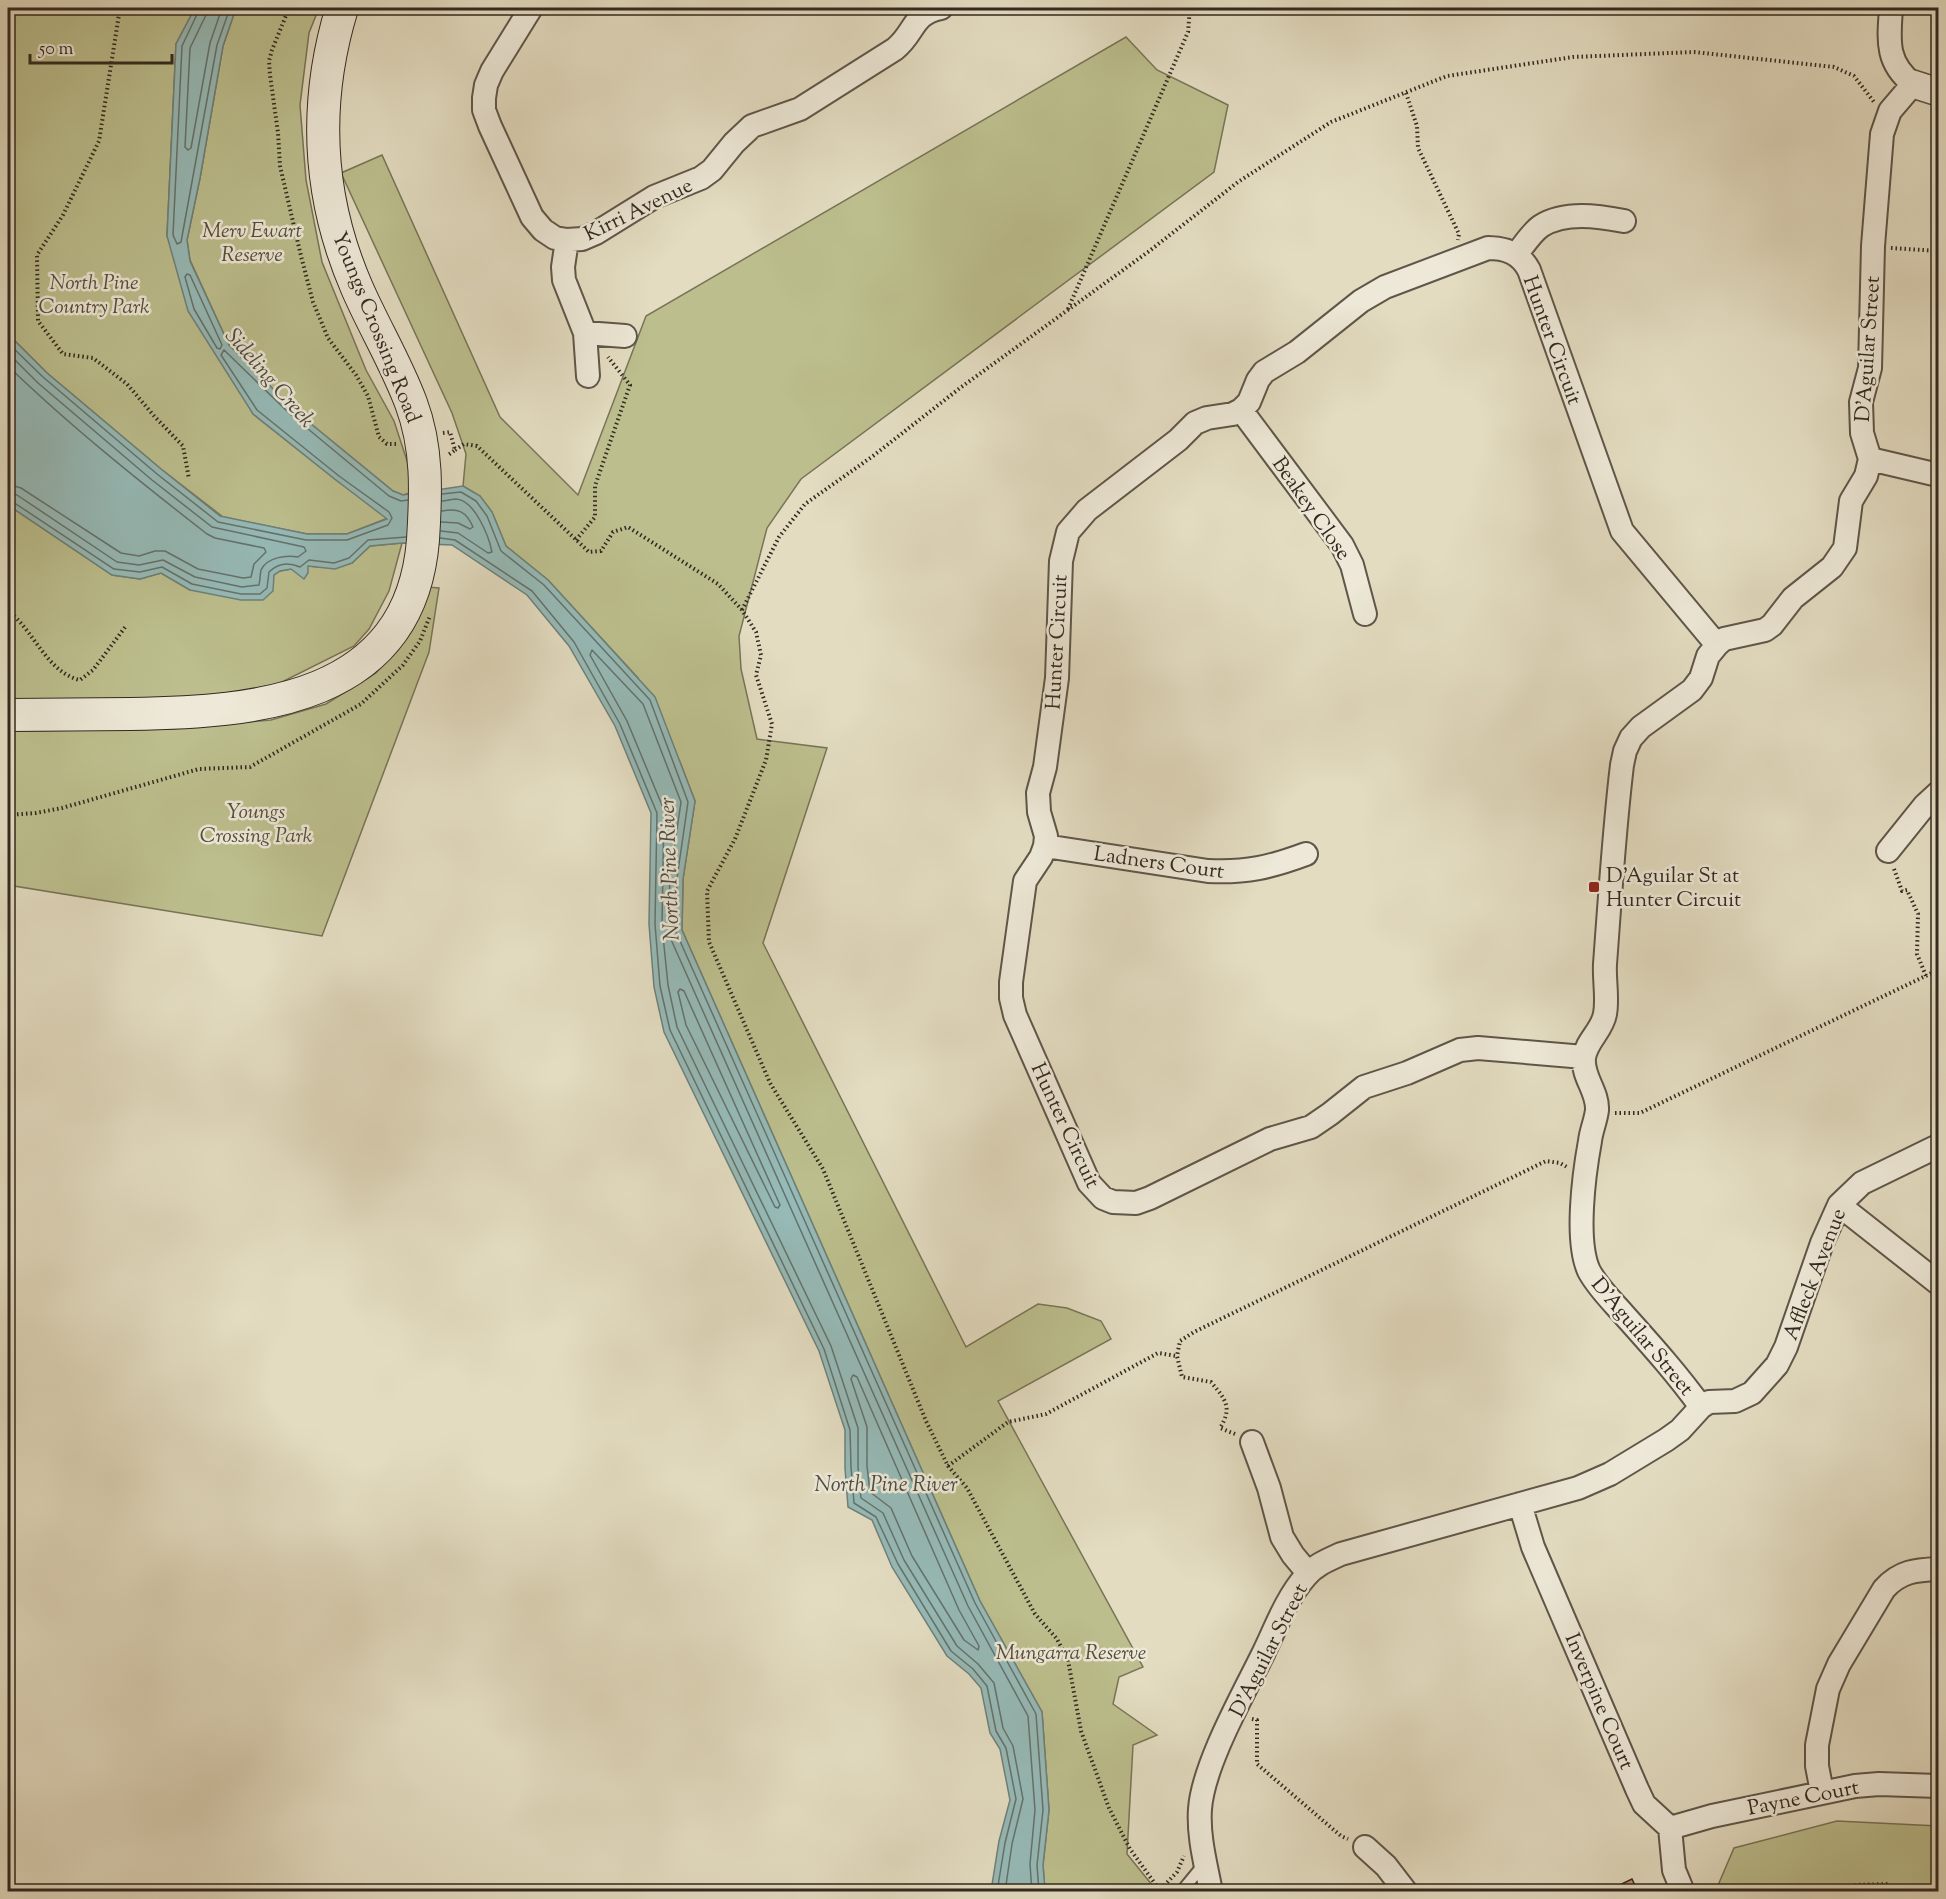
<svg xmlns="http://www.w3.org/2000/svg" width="1946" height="1899" font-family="'Sorts Mill Goudy',serif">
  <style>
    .green { fill: #bcbe8d; stroke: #787457; stroke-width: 1.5 }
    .water { fill: #96bab7; stroke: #6e807b; stroke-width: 1.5 }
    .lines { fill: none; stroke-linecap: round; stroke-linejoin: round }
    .shore { stroke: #64726c; stroke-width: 1.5 }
    .building { fill: #c88e6b; stroke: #332921; stroke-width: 1.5 }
    .service-casing { stroke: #5f5649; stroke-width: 14 }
    .minor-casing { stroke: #5f5649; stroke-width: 26 }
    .tertiary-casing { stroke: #5f5649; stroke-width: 30 }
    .secondary-casing { stroke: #332921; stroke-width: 34 }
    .path { stroke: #332921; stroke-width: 4; stroke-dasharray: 1.5 3; stroke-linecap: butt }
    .service { stroke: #ede8d7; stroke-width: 10 }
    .minor { stroke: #ede8d7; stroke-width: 22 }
    .tertiary { stroke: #ede8d7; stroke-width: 27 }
    .secondary { stroke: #ede8d7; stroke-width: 32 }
    .poi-dot { fill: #8f2418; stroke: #ede8d7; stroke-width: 2 }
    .labels { text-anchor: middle; stroke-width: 5; stroke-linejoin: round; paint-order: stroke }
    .street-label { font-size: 21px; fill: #332921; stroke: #ede8d7 }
    .park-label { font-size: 21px; font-style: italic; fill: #554e3c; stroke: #ede8d7 }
    .poi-label { font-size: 21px; fill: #332921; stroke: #ede8d7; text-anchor: start }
    .water-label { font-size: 22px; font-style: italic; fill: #4c4d46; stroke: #ede8d7 }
  </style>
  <rect width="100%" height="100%" fill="#e3dcc1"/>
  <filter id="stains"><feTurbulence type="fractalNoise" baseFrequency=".00333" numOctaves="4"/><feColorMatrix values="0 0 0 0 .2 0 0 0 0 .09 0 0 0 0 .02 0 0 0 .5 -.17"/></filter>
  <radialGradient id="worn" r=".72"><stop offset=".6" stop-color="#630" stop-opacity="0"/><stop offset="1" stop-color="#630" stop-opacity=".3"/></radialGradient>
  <path class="green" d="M8 8H195L176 44 167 236 253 414 336 480 388 518 347 534H307L223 517 161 469 47 373 8 334Z
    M236 8H319L309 33 300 105 306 180 322 262 366 370 394 421 411 473 413 492 403 495 393 491 294 410 229 345 190 260 187 240 200 178 223 46Z
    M1126 37 1157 70 1228 105 1214 172 801 479 767 528 739 636 741 669 757 739 827 748 763 943 966 1347 1038 1304 1067 1308 1101 1321 1111 1339 998 1401 1143 1667 1119 1677 1113 1704 1157 1735 1133 1745 1127 1854 1157 1891H1045L1043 1865 1049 1810 1042 1712 980 1601 682 930 683 879 695 801 680 762 638 678 548 580 506 546 492 512 480 496 463 486 466 454 452 413 341 173 382 155 500 417 578 495 646 316Z
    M8 505 112 575 140 579 161 573 190 590 274 575 280 571 308 566 319 567 352 563 370 546 402 543 389 591 369 629 354 646 274 686 180 700 8 702Z
    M427 587 439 588 429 652 322 936 8 885V731L171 729 271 720 326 704 376 673 409 634Z
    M1837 1821 1938 1826V1891L1724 1892 1716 1890 1734 1848Z"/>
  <path class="water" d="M195 8H236L223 46 200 178 187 240 190 261 229 345 294 410 393 491 403 495 463 486 480 496 492 512 506 546 548 580 655 697 695 801 683 879 682 930 980 1601 1042 1712 1049 1810 1043 1865 1045 1891H991L999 1841 1010 1800 1000 1749 990 1733 981 1688 969 1674 947 1656 892 1567 872 1520 848 1507 845 1468V1430L819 1351 664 1032 654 987 649 924 651 813 615 726 569 646 527 595 452 545 402 543 370 546 352 563 335 569 308 566V573L304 579 291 569 280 571 274 575 273 591 263 600H241L190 590 161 573 140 579 112 575 8 505V334L47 373 161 469 220 516 307 534H347L387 519 336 480 253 414 188 311 167 236 176 44Z"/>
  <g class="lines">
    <path class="shore" d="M200 8 182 46 173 235 177 244 181 242 217 45 230 8
      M208 8 206 15 190 48 185 147 188 150 191 148 210 43 222 8
      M187 274 190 275 222 345 220 349 217 348 194 309 185 277Z
      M8 343 43 377 157 474 218 522 306 540H347L388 525 392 518 389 512 339 476 257 410 221 355 224 350 290 414 389 496 401 501 408 500
      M8 353 38 383 152 480 212 527 304 547 306 551 298 557C286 555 267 557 261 570 260 575 260 581 259 585L242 587 195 577 163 560 139 565 117 562 17 495 8 493
      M8 366C70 426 139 481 207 534L215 538 264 548 266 552 254 564 251 577 243 578 198 569 165 551H155L139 556 121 553 21 488 8 484
      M442 494 461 492 476 501 487 516 501 551 544 585 650 700 688 802 677 878 676 932 975 1603 1036 1714 1043 1810 1037 1865 1039 1892
      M8 501 13 502 114 569 140 572 162 567 192 584 241 594H260L267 588 269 572C278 563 289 562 300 567L309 560 334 563 349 558 368 540 406 537
      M441 522 458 523 470 529 473 527C466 511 458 508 442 511
      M441 531 458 533 488 553 492 552C489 537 475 500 456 499 452 499 446 501 442 501
      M440 538 455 540 532 591 574 642 620 724 657 813 655 924 660 986 670 1030 824 1349 850 1430 851 1467 854 1503 876 1517 898 1564 951 1651 973 1669 987 1686 996 1731 1006 1748 1016 1799 1005 1843 997 1892
      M592 650 643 704 681 802 670 877 668 924 666 927 662 923 664 810 627 721 590 655Z
      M680 989 684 991 780 1205 778 1208 775 1207 686 1025 678 992Z
      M853 1375 857 1377 959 1610 979 1646 978 1650 964 1640 912 1556 891 1508 870 1492 867 1466V1427L851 1379Z
      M1005 1892 1012 1844 1023 1799 1013 1746 1003 1728 994 1683 978 1664 957 1646 904 1560 883 1513 861 1498 858 1467V1428L831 1346 677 1027 668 985 663 936 665 933 669 935 968 1606 1028 1716 1035 1810 1030 1864 1032 1892"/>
  </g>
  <path class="building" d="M1632 1879 1638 1892H1605Z"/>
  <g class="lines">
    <defs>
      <path id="service" d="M1181 1892 1204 1864"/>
      <path id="minor" d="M531 8 492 71 486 85 484 98V110L490 126 532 217 543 230 555 238 567 240 582 239 596 233 654 197 701 178 712 170 734 143 752 126 800 109 895 49C916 32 911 14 941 8
        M567 240 563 267 564 280 585 333
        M1516 255C1524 245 1531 233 1541 226 1565 211 1598 216 1624 221
        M588 376 585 333 625 336
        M1241 410 1342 545 1352 565 1365 614
        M1870 459 1938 475
        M1045 846 1208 871C1246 873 1271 867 1306 854
        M1888 851 1925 805 1938 793
        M1584 1057 1478 1048 1460 1050 1407 1073 1364 1087 1330 1114 1311 1127 1270 1139 1150 1198 1136 1203 1113 1202 1103 1198 1089 1183 1015 1015 1011 998V982L1025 881 1041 857 1045 846 1046 836 1039 812 1038 793 1045 767 1057 678 1061 561 1068 532 1087 510 1178 440 1195 423 1207 418 1233 414 1241 410 1249 402 1258 380 1264 372 1297 352 1361 301 1385 287 1488 248C1506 248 1520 253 1529 270L1622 531 1717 645
        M1839 1205 1938 1283
        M1701 1407C1678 1375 1652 1346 1626 1317 1613 1302 1598 1288 1589 1271 1575 1241 1584 1174 1590 1141 1591 1131 1596 1120 1597 1110 1598 1091 1582 1077 1584 1058 1586 1041 1602 1031 1605 1014 1608 998 1604 980 1605 964 1610 898 1614 831 1622 765L1625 751 1631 738 1641 727 1692 690 1701 678 1708 656 1717 645 1724 639 1765 630 1772 625 1793 598 1832 567 1845 548 1851 501 1866 476 1870 459 1862 433 1861 402 1870 368 1873 246 1882 134 1890 111 1913 84C1885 62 1889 39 1891 8
        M1252 1442 1269 1488 1282 1537 1293 1555 1308 1573
        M1520 1504 1533 1547 1637 1789 1644 1804 1670 1828 1674 1870 1683 1892
        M1822 1792 1817 1766V1745L1828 1689 1839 1664 1884 1589C1900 1571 1916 1570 1938 1569
        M1670 1828 1712 1816 1855 1786 1879 1784 1938 1786
        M1365 1847 1386 1866 1406 1892
        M1211 1892C1206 1865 1198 1837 1200 1809 1203 1765 1244 1693 1264 1652 1276 1627 1287 1597 1306 1576 1315 1565 1328 1560 1341 1554L1578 1488 1610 1474 1666 1440 1680 1430 1701 1407 1709 1402 1735 1401 1752 1393 1777 1365 1786 1347 1822 1243 1839 1205 1862 1183 1938 1146"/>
      <path id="tertiary" d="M1913 84 1938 92"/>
      <path id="secondary" d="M8 715C48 715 89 714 130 714 257 712 410 701 423 540 426 493 428 448 411 403 396 363 374 327 357 288 317 196 313 103 342 8"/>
    </defs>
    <use href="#service" class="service-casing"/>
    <use href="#minor" class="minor-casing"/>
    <use href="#tertiary" class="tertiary-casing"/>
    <use href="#secondary" class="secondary-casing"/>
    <path class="path" d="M120 8 99 141 63 215 37 255 38 321 63 354 93 358 127 384 155 417 183 446 189 479
      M289 8 272 50 269 61 270 75 278 133 280 166 301 256 313 302 328 338 356 375 368 396 379 437 387 444H397
      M1406 93 1417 126 1418 148 1459 234 1458 240
      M1891 248 1938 251
      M1068 309 1188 32 1190 8
      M443 433 450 432 455 450 447 456
      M455 450 464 444 477 446 589 552 601 551 613 532 628 527 718 584 742 610 756 632 761 655 756 675 772 724 766 760 735 839 707 891 709 942 770 1083 823 1169 926 1421 948 1466 967 1488 1035 1614 1057 1639 1068 1660 1081 1731 1109 1808 1130 1849 1161 1892
      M576 540 595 517V486L630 385 608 357
      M742 610 779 537 805 504 873 456 960 388 1148 252 1238 182 1331 122 1447 76 1573 57 1694 52 1834 67 1854 76 1874 102
      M14 616C35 635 49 673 80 680L93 670 126 626
      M8 815 36 813 62 808 199 769 250 767 361 704 403 665 420 641 430 616
      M1894 869 1902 891 1907 890 1918 914 1917 954 1926 976
      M1615 1113H1640L1938 970
      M1235 1434 1220 1428C1233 1407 1225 1399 1211 1382L1182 1377 1177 1356 1180 1341 1194 1332 1546 1161 1560 1163 1567 1167
      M948 1466 1008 1422 1046 1414 1158 1353 1177 1356
      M1252 1719 1257 1720V1764L1341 1836 1348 1839
      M1161 1889 1177 1872 1184 1856
      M1838 1892 1853 1885 1888 1884 1895 1892"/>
    <use href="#service" class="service"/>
    <use href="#minor" class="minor"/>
    <use href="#tertiary" class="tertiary"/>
    <use href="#secondary" class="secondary"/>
  </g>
  <rect class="poi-dot" x="1588" y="881" width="12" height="12" rx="3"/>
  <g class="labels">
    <g class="street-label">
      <text transform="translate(638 209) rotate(-26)" y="7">Kirri Avenue</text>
      <text transform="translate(377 327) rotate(68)" y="7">Youngs Crossing Road</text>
      <text transform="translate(1553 340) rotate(70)" y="7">Hunter Circuit</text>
      <text transform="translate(1867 349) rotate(-86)" y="7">D'Aguilar Street</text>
      <text transform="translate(1312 508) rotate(55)" y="7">Beakey Close</text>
      <text transform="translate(1056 642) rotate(-87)" y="7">Hunter Circuit</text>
      <text transform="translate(1159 862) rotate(8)" y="7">Ladners Court</text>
      <text transform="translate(1066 1125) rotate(65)" y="7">Hunter Circuit</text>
      <text transform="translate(1814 1274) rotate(-69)" y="7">Affleck Avenue</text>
      <text transform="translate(1643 1336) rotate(50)" y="7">D'Aguilar Street</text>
      <text transform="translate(1268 1650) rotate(-63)" y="7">D'Aguilar Street</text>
      <text transform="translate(1600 1701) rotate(67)" y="7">Inverpine Court</text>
      <text transform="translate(1803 1797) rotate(-11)" y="7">Payne Court</text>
    </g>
    <g class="park-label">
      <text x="252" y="237">Merv Ewart<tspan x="252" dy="24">Reserve</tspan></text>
      <text x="94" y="289">North Pine<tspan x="94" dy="24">Country Park</tspan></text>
      <text x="256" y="818">Youngs<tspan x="256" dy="24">Crossing Park</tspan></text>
      <text x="1071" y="1659">Mungarra Reserve</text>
    </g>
    <g class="poi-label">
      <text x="1606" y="882">D'Aguilar St at<tspan x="1606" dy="24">Hunter Circuit</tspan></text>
    </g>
    <g class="water-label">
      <text transform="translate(271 377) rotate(49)" y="8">Sideling Creek</text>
      <text transform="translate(668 869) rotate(-92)" y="8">North Pine River</text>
      <text x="886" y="1491">North Pine River</text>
    </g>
  </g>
  <rect width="1946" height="1899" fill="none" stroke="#e3dcc1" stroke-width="30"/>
  <rect x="9" y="9" width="1928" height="1881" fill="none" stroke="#332921" stroke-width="3"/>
  <rect x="15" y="15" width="1916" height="1869" fill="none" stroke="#332921" stroke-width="1.5"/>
  <path d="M30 54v9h142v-9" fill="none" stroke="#332921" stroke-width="3"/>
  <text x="39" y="54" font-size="18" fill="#332921" stroke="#ede8d7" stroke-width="4.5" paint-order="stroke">50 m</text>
  <rect width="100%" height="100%" filter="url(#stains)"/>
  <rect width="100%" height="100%" fill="url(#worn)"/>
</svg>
